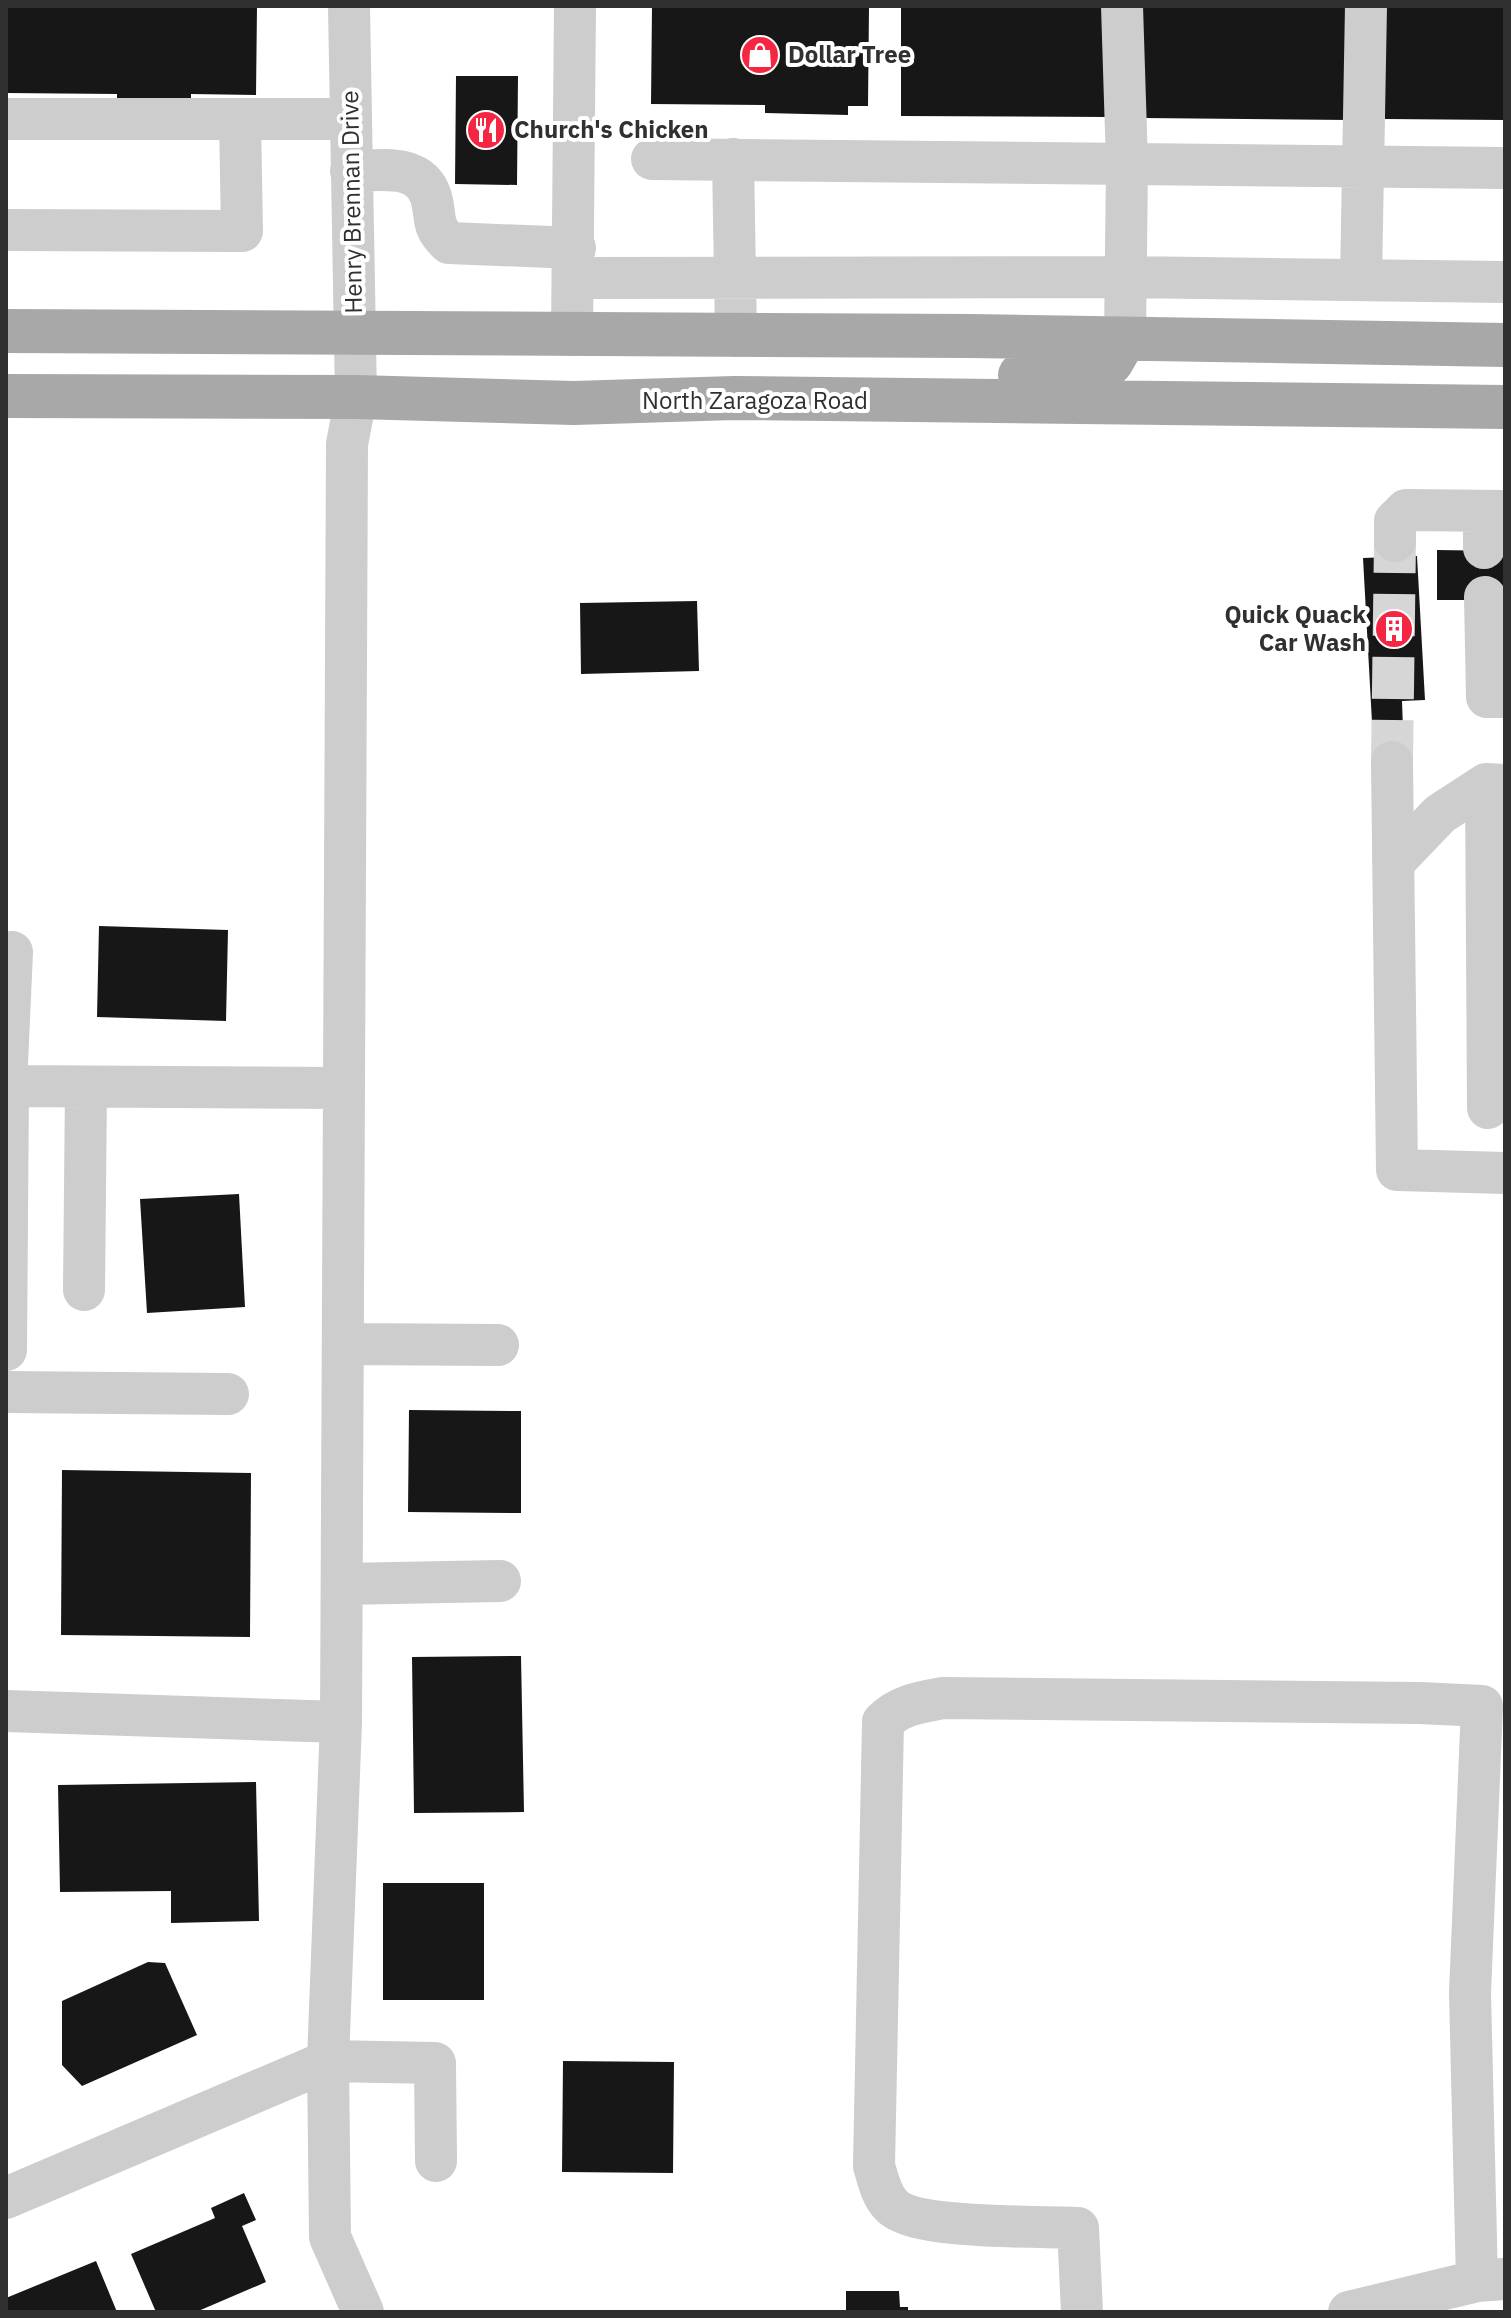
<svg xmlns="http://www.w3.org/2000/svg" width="1511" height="2318" font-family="'IBM Plex Sans',sans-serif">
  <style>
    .building { fill: #171717 }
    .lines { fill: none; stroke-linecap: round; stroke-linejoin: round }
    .minor-tunnel { stroke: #d6d6d6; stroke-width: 42; stroke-dasharray: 42 21; stroke-linecap: butt }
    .minor { stroke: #cdcdcd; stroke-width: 42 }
    .major { stroke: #a8a8a8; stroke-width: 44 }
    .labels { text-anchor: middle; stroke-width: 8; stroke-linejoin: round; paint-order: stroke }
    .poi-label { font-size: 24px; font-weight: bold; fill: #303030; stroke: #fff; text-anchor: start }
    .street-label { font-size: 24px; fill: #303030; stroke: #fff }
  </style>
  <rect width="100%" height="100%" fill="#fff"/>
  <path class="building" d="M6 6H257L256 95 191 94V108L117 107V94L6 93Z
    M652 6H869L868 106H848V115L765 113V105L651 104Z
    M901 6H1109V117L901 116Z
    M1143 6H1352L1351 120 1143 118Z
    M1385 6H1505V120L1385 119Z
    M456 76H518L517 185 455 184Z
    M1437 550 1505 551V600H1437Z
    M1417 556 1425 700 1402 701 1404 757 1374 759 1363 558Z
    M697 601 699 671 581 674 580 603Z
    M99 926 228 930 226 1021 97 1017Z
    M239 1194 245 1307 147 1313 140 1199Z
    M409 1410 521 1411V1513L408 1512Z
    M62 1470 251 1473 250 1637 61 1635Z
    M521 1656 524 1812 414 1813 412 1657Z
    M256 1782 259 1921 171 1923V1891L60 1892 58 1785Z
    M383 1883H484V2000H383Z
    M148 1962 165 1963 197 2035 82 2086 62 2065V2001Z
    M563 2061 674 2062 673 2173 562 2172Z
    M244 2193 256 2220 242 2226 266 2282 196 2312H156L131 2254 215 2218 211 2208Z
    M96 2261 117 2312H6V2298Z
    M846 2291H899L900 2307H908V2312H846Z"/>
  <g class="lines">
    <path class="minor-tunnel" d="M1392 762 1395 541"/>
    <path class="minor" d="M349 6 356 397 347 444 341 1722 328 2061 330 2237 363 2312
      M1122 6 1127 164 1125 339
      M6 119H351
      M652 159 1505 168
      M733 159 736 336
      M351 171C379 171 420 162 431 197 437 218 430 225 449 243L575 248
      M6 230 242 231 240 119
      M574 278 1127 277 1505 282
      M1361 280 1366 6
      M572 335 575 6
      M1395 541V521L1406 510 1505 511
      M1484 548V511
      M1485 597 1487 697H1505
      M1392 762 1397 1170 1505 1173
      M1393 863 1440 814 1486 784
      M6 1086 12 952
      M1488 1108 1486 784 1505 785
      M84 1290 86 1087
      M343 1344 498 1345
      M6 1350 8 1086 344 1088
      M6 1392 228 1394
      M342 1584 500 1581
      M6 1711 341 1722
      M6 2198 328 2061 435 2063 436 2161
      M1082 2312 1078 2228C1041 2226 913 2230 891 2205 881 2195 878 2179 874 2166L883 1722C899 1705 921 1702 943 1698L1420 1703 1482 1706 1470 1993 1477 2281
      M1349 2312 1477 2281 1504 2279"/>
    <path class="major" d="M6 331 970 336 1505 345
      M1020 375 1097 372 1111 363 1125 339
      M6 396 356 397 574 403 734 398 1505 407"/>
  </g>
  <defs>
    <symbol id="shop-disc" viewBox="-11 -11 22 22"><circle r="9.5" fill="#f42642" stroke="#fff"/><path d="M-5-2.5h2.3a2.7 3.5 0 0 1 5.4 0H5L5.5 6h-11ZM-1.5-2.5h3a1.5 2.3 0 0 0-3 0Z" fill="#fff"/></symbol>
    <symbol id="restaurant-disc" viewBox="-11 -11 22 22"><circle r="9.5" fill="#f42642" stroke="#fff"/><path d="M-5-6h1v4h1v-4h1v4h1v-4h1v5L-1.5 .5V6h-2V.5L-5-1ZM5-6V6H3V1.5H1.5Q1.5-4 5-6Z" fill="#fff"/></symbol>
    <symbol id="building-disc" viewBox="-11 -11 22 22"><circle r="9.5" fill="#f42642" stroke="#fff"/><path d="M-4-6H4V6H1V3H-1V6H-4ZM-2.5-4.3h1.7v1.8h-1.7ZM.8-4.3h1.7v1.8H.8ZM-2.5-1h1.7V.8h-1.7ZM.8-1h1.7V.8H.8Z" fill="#fff"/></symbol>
  </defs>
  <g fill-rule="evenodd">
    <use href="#shop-disc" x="738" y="33" width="44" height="44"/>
    <use href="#restaurant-disc" x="464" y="108" width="44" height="44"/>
    <use href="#building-disc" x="1372" y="607" width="44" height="44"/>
  </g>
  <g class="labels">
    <g class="poi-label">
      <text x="788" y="63">Dollar Tree</text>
      <text x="514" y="138">Church's Chicken</text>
      <text x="1366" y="623" text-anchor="end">Quick Quack<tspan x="1366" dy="28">Car Wash</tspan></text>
    </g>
    <g class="street-label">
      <text transform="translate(352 202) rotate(-91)" y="8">Henry Brennan Drive</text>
      <text x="755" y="409">North Zaragoza Road</text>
    </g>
  </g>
  <rect width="1511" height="2318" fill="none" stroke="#303030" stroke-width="16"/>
</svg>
